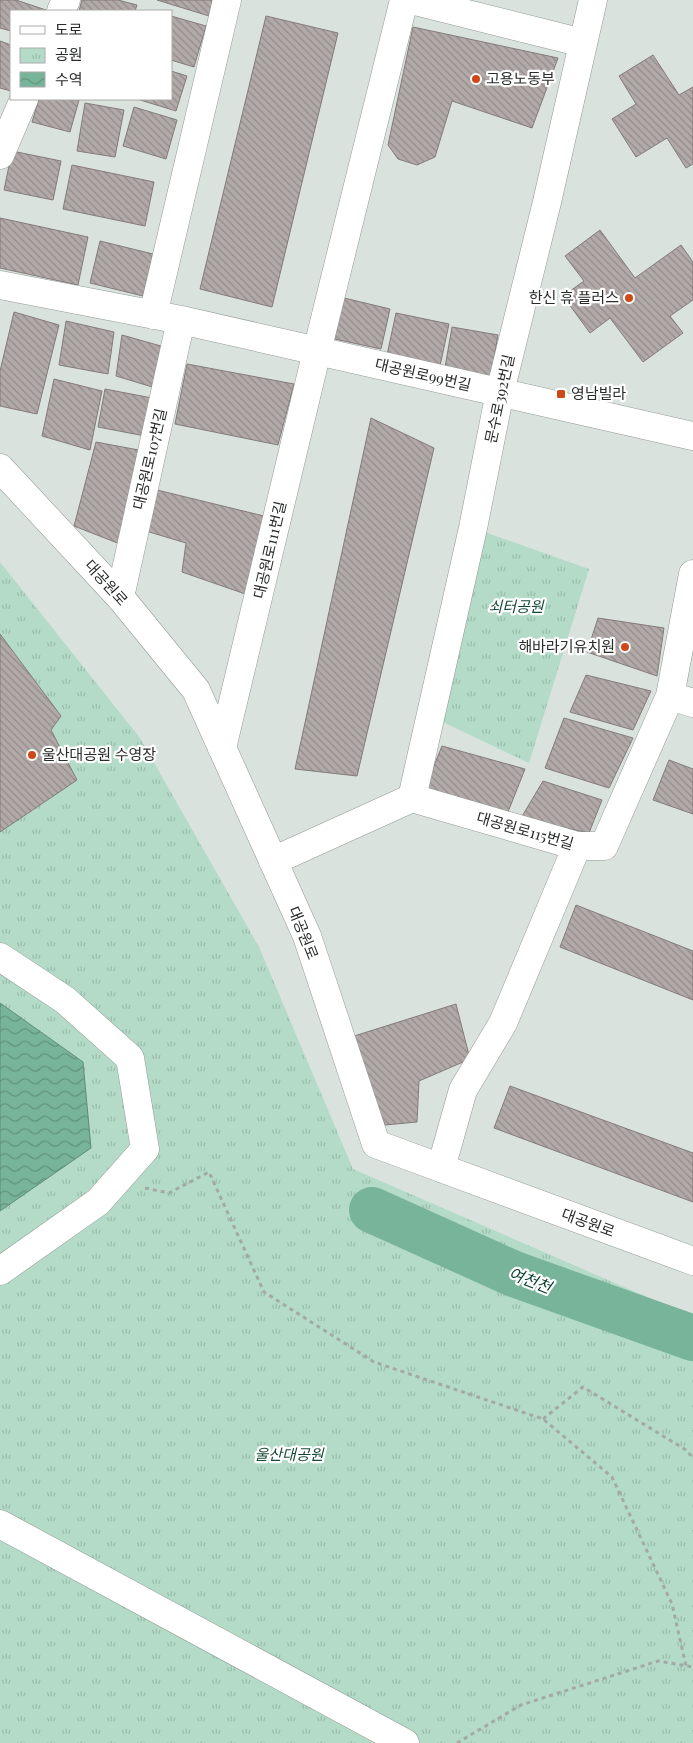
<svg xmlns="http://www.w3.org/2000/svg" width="693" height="1743" font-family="'Playfair Display','Noto Sans KR',serif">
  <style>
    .park { fill: url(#park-tufts) }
    .water { fill: url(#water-waves); stroke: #608b78 }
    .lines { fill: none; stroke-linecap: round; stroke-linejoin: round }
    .river { stroke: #77b499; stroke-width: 46 }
    .building { fill: url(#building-back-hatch); stroke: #837b79 }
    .street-casing { stroke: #929996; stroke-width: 29 }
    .secondary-casing { stroke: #929996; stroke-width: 29 }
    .path { stroke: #a3a9a6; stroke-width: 3; stroke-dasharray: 4 4; stroke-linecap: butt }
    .street { stroke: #fff; stroke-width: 28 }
    .secondary { stroke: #fff; stroke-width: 28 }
    .poi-dot { fill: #cf4818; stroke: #fff; stroke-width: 2 }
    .labels { text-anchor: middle; stroke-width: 4.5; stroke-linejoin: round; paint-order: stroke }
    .poi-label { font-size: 15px; fill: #292c2a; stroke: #fff; text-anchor: start }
    .street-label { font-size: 15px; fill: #292c2a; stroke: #fff }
    .park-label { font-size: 15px; font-style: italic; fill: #184937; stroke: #fff }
    .water-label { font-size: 16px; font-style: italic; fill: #083e2c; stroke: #fff }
  </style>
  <defs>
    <pattern id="park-tufts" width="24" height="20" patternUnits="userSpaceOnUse" patternTransform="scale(1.25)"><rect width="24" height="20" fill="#b3dbc8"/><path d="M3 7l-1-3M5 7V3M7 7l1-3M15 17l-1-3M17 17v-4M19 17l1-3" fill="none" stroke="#9abcac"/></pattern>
    <pattern id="water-waves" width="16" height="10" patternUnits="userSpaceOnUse" patternTransform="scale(1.25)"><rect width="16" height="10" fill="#77b499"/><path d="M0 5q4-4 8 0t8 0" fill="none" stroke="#62937d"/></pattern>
    <pattern id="building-back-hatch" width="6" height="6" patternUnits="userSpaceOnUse" patternTransform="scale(1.25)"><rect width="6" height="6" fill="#b2aaa8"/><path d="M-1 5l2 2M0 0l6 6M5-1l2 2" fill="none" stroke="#918b89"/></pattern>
  </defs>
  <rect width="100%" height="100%" fill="#dae2de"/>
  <path class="park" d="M473 528 589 569 529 763 430 716Z
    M0 562 140 738 259 947 353 1169 693 1317V1743H0Z"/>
  <path class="water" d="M0 1003 83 1062 91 1148 0 1211Z"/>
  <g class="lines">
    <path class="river" d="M372 1210 514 1274 693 1338"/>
  </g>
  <path class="building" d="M0 0H16L46 10V11H11V31L0 28Z
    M82 0H118L137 5 135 11H79Z
    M157 0H214L209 16Z
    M171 16 206 26 194 67 171 60Z
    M266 16 338 33 272 307 200 289Z
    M413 27 558 58 532 128 452 101 435 157 417 165 398 159 388 145Z
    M0 41 11 45V91L0 88Z
    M653 55 679 95 693 87V164L686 168 667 138 636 157 612 119 636 104 619 76Z
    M171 71 187 76 176 111 137 99H171Z
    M39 99 79 100 70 132 32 122Z
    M85 103 124 110 115 157 77 151Z
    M134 107 177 120 166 159 123 146Z
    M12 151 61 161 53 200 4 190Z
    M72 165 154 182 145 226 63 209Z
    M0 218 88 237 78 285 0 268Z
    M600 230 635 278 681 245 693 262V300L670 316 683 333 643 362 610 318 590 333 563 296 584 281 565 256Z
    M100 241 153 254 143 296 90 283Z
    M340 297 390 309 381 349 330 338Z
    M14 312 59 325 37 414 0 406V371Z
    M396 313 449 324 440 366 387 355Z
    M66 321 114 332 108 374 59 365Z
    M452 327 498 335 490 380 444 373Z
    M122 335 168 348 159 389 116 376Z
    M187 364 294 384 278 445 175 424Z
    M54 379 102 391 90 450 42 436Z
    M105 389 152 398 145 436 98 427Z
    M371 418 434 448 357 776 295 769Z
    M96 442 144 451 120 544 74 526Z
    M157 490 268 517 251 596 182 572 186 543 146 531Z
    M598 618 664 628 657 676 587 652Z
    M0 634 61 716 51 730 77 780 0 832Z
    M586 675 651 691 633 730 570 712Z
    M564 718 633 738 609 788 545 768Z
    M442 746 525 769 506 817 423 793Z
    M669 760 693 769V814L653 800Z
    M543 781 602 800 589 833 521 818Z
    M576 905 693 951V1000L560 947Z
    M456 1004 470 1059 419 1081 417 1122 385 1125 351 1037Z
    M510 1086 693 1153V1202L494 1128Z"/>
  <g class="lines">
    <defs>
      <path id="street" d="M411 0 583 43
        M61 11 66 0
        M0 155 24 99
        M0 285 181 320 693 436
        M153 315 227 0
        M120 597 181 320
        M670 696 693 703
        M222 748 317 351 404 0
        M412 798 473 528 500 392 547 202 593 0
        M273 861 412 798 577 846H604L670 696 693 574
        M0 957 65 1000 130 1058 145 1149 98 1202 0 1271
        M441 1168 463 1090 503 1023 577 846
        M0 1524 405 1743"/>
      <path id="secondary" d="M0 468 120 597 196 690 307 936 376 1144 693 1261"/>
    </defs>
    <use href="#street" class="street-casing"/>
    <use href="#secondary" class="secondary-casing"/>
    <path class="path" d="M145 1188 169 1193 209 1172 264 1292 374 1362 543 1419 612 1477 672 1604 686 1666
      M543 1419 583 1387 686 1450 693 1458
      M457 1743 521 1705 658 1661 693 1667"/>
    <use href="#street" class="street"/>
    <use href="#secondary" class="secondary"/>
  </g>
  <g class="poi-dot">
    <circle cx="476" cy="79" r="5"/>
    <circle cx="629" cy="298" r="5"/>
    <rect x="556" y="389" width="10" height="10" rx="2.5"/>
    <circle cx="625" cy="647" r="5"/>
    <circle cx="32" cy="755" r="5"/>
  </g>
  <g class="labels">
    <g class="poi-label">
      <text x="486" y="84">고용노동부</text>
      <text x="619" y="303" text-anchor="end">한신 휴 플러스</text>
      <text x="571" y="399">영남빌라</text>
      <text x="615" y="652" text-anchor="end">해바라기유치원</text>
      <text x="42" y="760">울산대공원 수영장</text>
    </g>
    <g class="street-label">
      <text transform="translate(423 375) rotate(13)" y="5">대공원로99번길</text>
      <text transform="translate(500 399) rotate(-78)" y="5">문수로392번길</text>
      <text transform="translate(150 459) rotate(-77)" y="5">대공원로107번길</text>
      <text transform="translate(270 550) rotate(-77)" y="5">대공원로111번길</text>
      <text transform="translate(106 583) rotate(48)" y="5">대공원로</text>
      <text transform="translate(525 831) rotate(16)" y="5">대공원로115번길</text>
      <text transform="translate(303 933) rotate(68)" y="5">대공원로</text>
      <text transform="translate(588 1223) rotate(20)" y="5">대공원로</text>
    </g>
    <g class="park-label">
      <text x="516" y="612">쇠터공원</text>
      <text x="289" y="1460">울산대공원</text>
    </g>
    <g class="water-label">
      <text transform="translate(530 1280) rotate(21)" y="6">여천천</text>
    </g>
  </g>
  <rect x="10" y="10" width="162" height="90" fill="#ffffff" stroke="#a9abaa"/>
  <rect x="20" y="26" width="25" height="8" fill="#ffffff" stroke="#a9abaa"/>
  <text x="55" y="35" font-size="15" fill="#292c2a">도로</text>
  <rect x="20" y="48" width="25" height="15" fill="url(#park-tufts)" stroke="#a9abaa"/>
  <text x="55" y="60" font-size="15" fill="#292c2a">공원</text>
  <rect x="20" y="72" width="25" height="15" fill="url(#water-waves)" stroke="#a9abaa"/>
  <text x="55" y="85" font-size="15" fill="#292c2a">수역</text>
</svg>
